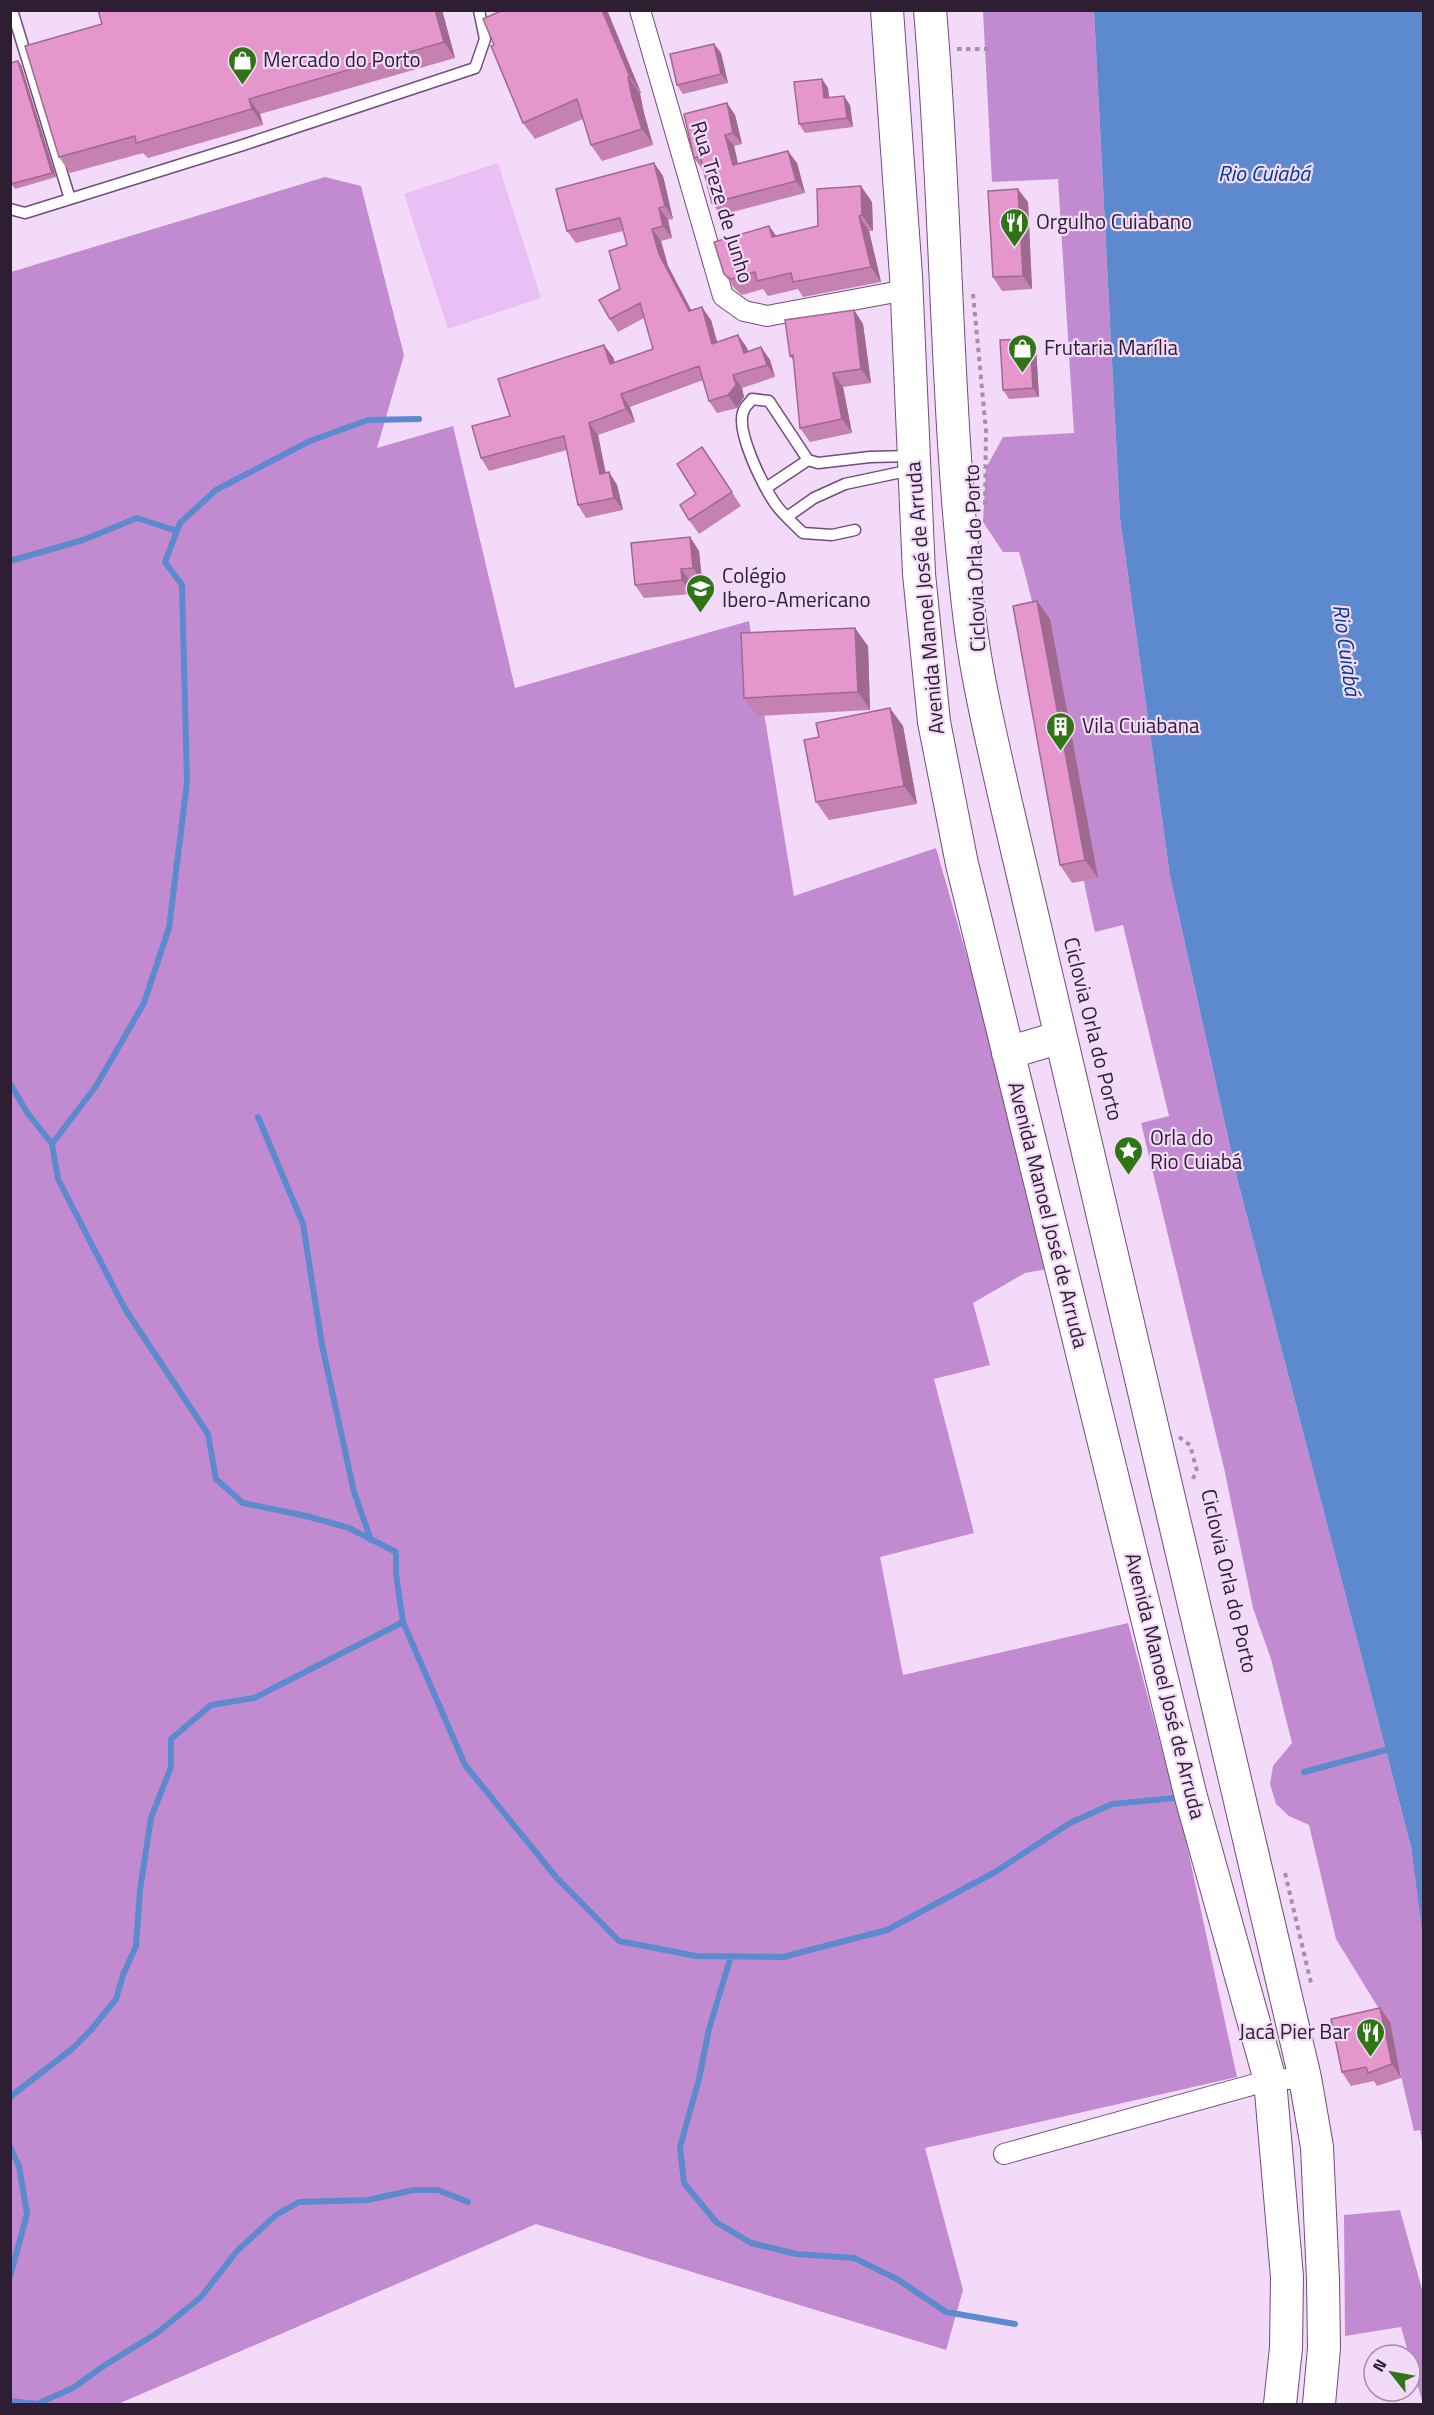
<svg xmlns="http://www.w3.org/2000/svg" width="1434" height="2415" font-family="'Titillium Web',sans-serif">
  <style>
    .green { fill: #eabff6 }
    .forest { fill: #c28bd1 }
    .water { fill: #5d8acf }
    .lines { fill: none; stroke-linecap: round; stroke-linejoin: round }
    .stream { stroke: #5d8acf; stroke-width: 6 }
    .service-casing { stroke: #704d7a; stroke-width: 13 }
    .minor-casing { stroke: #704d7a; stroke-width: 22 }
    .primary-casing { stroke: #704d7a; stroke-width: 34 }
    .path { stroke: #a590aa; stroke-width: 4; stroke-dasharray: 4.5 4.5; stroke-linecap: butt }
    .service { stroke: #fff; stroke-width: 10 }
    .minor { stroke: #fff; stroke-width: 20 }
    .primary { stroke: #fff; stroke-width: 32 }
    .wall { fill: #c581af }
    .shaded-wall { fill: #a0698f }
    .building { fill: #e596cc; stroke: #a0698f; stroke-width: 1.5 }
    .labels { text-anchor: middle; stroke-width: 4.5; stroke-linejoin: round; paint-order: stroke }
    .poi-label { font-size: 21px; fill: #2d1e31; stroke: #f3daf9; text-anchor: start }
    .street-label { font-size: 21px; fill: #2d1e31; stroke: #f3daf9 }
    .water-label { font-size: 22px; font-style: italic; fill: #013c8e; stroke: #f3daf9 }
  </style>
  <rect width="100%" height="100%" fill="#f3daf9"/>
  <path class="green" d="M498 163 541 298 448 329 404 194Z"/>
  <path class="forest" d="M983 11H1094L1120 518 1170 876 1237 1178 1411 1847 1424 1936 1423 2146 1420 2130 1414 2131 1389 2025 1336 1939 1309 1825 1289 1816 1276 1804 1270 1784 1273 1766 1292 1743 1271 1659 1253 1608 1224 1468 1141 1123 1169 1116 1123 925 1095 932C1065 806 1055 676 1019 552H1003L983 522 986 468 1003 437 1074 433 1058 179 992 182Z
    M325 177 361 186 404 355 377 448 453 426 515 688 749 621 794 896 936 848 980 1002 1048 1269 1025 1273 973 1303 990 1365 934 1379 974 1533 880 1557 903 1675 1128 1623 1184 1832 1237 2077 925 2148 963 2290 946 2350 536 2224 118 2404H11V272Z
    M1400 2210 1423 2293V2404L1401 2327 1345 2336 1344 2215Z"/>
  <path class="water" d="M1094 11H1423V1936L1411 1847 1237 1178 1170 876 1120 518Z"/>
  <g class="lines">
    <path class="stream" d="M419 419 368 420 310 441 216 490 180 523 165 562 182 585 187 783 169 928 144 1003 96 1086 52 1144 58 1179 125 1309 208 1434 216 1479 243 1503 306 1516 349 1528 396 1552V1574L403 1622 465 1765 556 1877 619 1941 696 1956 783 1957 887 1930 995 1872 1070 1823 1112 1804 1175 1798
      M10 561 83 540 137 518 177 531
      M10 1083 26 1111 52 1144
      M258 1117 303 1224 322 1345 354 1492 371 1540
      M1304 1772 1393 1748
      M731 1956 709 2029 699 2079 680 2147 684 2183 716 2222 751 2243 796 2254 854 2258 897 2279 946 2312 1015 2324
      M10 2099 11 2096 72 2049 91 2030 116 1999 123 1975 136 1946 140 1890 151 1818 171 1767V1739L211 1705 254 1698 403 1622
      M10 2147 19 2166 27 2214 10 2277
      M10 2401 37 2404 73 2388 105 2365 157 2333 201 2297 237 2251 276 2215 299 2202 368 2200 414 2190H438L468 2202"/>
    <defs>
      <path id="service" d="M12 10 70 199
        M10 209 25 213 243 145 475 68 485 39 479 10
        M766 488 808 460
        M787 517 814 498 845 484 911 470
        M855 530 832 535 803 533C793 523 782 514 774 502 763 485 734 429 744 410 745 406 750 403 752 399L769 401 808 460 818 463 870 457 910 456"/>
      <path id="minor" d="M640 10 723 296 744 311 767 316 906 290
        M1004 2154 1270 2080 1305 2078"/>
      <path id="primary" d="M887 10 906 276 919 574 934 722 962 864 1191 1797 1270 2080 1287 2277 1286 2348 1280 2404
        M930 10C948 216 945 424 971 630 979 688 993 745 1006 803L1305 2078 1317 2147 1323 2280 1324 2348 1319 2404
        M1008 1053 1061 1037"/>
    </defs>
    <use href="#service" class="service-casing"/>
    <use href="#minor" class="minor-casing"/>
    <use href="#primary" class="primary-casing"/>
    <path class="path" d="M957 49H992
      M973 294 986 431 985 505
      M1179 1437 1190 1445 1197 1471 1191 1482
      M1285 1873 1311 1983"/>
    <use href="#service" class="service"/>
    <use href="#minor" class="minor"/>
    <use href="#primary" class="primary"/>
  </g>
  <path class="wall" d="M442 10 455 58 260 114 263 125 148 158 143 153 70 173 59 157Z
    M607 10 641 93 640 94 644 113 653 145 602 161 591 145 583 119 535 139 523 123 494 45Z
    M714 44 721 53 728 83 683 94 677 85Z
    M21 65 56 177 15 189 11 184Z
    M822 79 828 88 829 98 850 105 853 127 805 133 799 124Z
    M727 103 735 115 742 144 734 146 738 164 797 163 805 193 721 215 712 203 703 169H702L694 158Z
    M654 163 663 176 673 219 668 220 672 238 661 241 668 266 691 310 711 320 717 342 738 335 747 348 748 351 761 347 770 360 775 377 742 388 744 397 737 408 717 413 709 401 703 380 630 407 635 422 598 435 606 473 609 472 617 485 623 510 586 518 578 505 567 450 489 471 481 458 510 416 613 357 615 363 653 349 644 318 618 332 610 319 620 289 627 245 623 231 576 243 567 231Z
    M872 202 873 231H869L881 282 803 297 798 289 768 296 763 289 742 295 735 289 724 274 769 226 776 236 818 226Z
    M1028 202 1032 289 1002 291 993 277Z
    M854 310 863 324 871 383 843 387 852 433 810 442 800 428 794 361 790 356Z
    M1030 339 1036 348 1039 397 1009 399 1003 390Z
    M702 447 741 506 699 534 689 520 696 494Z
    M690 537 699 551 702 581 691 582 692 594 644 598 635 585Z
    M1037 601 1050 619 1098 878 1072 883 1060 865Z
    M868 646 870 710 757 716 744 698Z
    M903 726 917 804 829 820 816 802Z
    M1380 2008 1390 2022 1401 2078 1377 2086 1374 2081 1351 2086 1342 2072Z"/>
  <path class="shaded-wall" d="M435 10H442L455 58 444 42Z
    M602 10H607L641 93 630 77Z
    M714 44 721 53 728 83 721 74Z
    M18 61 21 65 56 177 52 173Z
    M628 77 640 94 644 113 653 145 642 129 632 97Z
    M822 79 828 88 830 107 824 98Z
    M844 96 850 105 853 127 847 118Z
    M249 99 260 114 263 125 252 109Z
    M727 103 735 115 742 144 733 133Z
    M725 135 734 146 741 177 733 165Z
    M788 151 797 163 805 193 796 181Z
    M654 163 663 176 673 219 665 206Z
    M861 186 872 202 873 231 862 215Z
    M1018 189 1028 202 1032 289 1023 276Z
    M659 208 668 220 672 238 663 226Z
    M859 216 869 231 881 282 871 267Z
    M769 226 780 241 772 237Z
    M652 229 661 241 668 266 698 323 689 311 659 254Z
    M702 307 711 320 721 356 712 344Z
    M854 310 863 324 871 383 861 369Z
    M738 335 747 348 752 365 744 353Z
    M1030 339 1036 348 1039 397 1033 388Z
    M604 345 613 357 619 377 610 364Z
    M761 347 770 360 775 377 767 365Z
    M833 373 843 387 852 433 842 419Z
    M733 375 742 388 744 397 737 408 728 395Z
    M621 394 630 407 635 422 626 409Z
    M589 423 598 435 608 487 600 474Z
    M609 472 617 485 623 510 614 498Z
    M690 537 699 551 702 581 693 568Z
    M681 569 691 582 692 594 682 580Z
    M1037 601 1050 619 1098 878 1085 860Z
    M855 628 868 646 870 710 858 692Z
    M890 708 903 726 917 804 904 786Z
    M1380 2008 1390 2022 1401 2078 1392 2064Z"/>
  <path class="building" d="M98 10H435L444 42 249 99 252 109 136 143 135 136 59 157 25 46 102 24Z
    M503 10H602L630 77H628L632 97 642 129 591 145 577 99 523 123 491 46 494 45 483 19Z
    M714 44 721 74 677 85 670 54Z
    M18 61 52 173 11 184 10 181V63Z
    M822 79 824 98 844 96 847 118 799 124 794 82Z
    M727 103 733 133 725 135 733 165 788 151 796 181 712 203 700 156 694 158 684 114Z
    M654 163 665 206 659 208 663 226 652 229 659 254 689 311 702 307 712 344 738 335 744 353 761 347 767 365 733 375 736 385 728 395 709 401 699 366 621 394 626 409 589 423 600 474 609 472 614 498 578 505 564 436 481 458 472 426 510 416 498 379 604 345 610 364 653 349 640 303 610 319 599 300 620 289 609 251 627 245 620 218 567 231 556 189Z
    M861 186 862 215 859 216 871 267 793 282 791 273 757 281 755 272 731 279 724 274 714 242 769 226 772 237 818 226 817 189Z
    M1018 189 1023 276 993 277 988 191Z
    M854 310 861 369 833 373 842 419 800 428 793 355 790 356 785 320Z
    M1030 339 1033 388 1003 390 1000 340Z
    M702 447 732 492 689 520 680 505 696 494 677 464Z
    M690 537 693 568 681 569 682 580 635 585 631 543Z
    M1037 601 1085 860 1060 865 1013 606Z
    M855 628 858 692 744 698 741 633Z
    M890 708 904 786 816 802 804 740 819 737 816 723Z
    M1380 2008 1392 2064 1368 2073 1366 2067 1342 2072 1331 2019Z"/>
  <defs>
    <symbol id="shop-pin" viewBox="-11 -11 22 30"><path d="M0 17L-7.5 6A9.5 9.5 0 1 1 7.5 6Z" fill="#2f7415" stroke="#f3daf9"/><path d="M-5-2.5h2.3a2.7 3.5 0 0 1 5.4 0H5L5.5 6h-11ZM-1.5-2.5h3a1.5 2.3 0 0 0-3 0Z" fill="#fff"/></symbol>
    <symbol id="restaurant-pin" viewBox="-11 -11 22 30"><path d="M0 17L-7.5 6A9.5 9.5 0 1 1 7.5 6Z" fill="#2f7415" stroke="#f3daf9"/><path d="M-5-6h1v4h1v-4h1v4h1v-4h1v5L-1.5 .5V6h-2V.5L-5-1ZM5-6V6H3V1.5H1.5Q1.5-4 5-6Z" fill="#fff"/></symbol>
    <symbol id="school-pin" viewBox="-11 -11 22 30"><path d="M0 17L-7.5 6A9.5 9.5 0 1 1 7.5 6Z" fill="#2f7415" stroke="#f3daf9"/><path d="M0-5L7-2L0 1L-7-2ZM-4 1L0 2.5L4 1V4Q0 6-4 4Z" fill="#fff"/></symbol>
    <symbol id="building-pin" viewBox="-11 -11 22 30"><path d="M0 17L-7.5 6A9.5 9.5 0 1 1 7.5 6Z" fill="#2f7415" stroke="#f3daf9"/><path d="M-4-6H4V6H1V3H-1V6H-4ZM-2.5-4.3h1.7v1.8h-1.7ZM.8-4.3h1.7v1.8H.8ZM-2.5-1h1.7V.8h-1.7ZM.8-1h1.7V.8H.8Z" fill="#fff"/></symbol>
    <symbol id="sight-pin" viewBox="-11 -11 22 30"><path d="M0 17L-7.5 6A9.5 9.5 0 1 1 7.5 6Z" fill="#2f7415" stroke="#f3daf9"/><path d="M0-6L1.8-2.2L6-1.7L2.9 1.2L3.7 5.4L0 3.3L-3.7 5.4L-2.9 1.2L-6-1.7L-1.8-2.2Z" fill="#fff"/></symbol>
  </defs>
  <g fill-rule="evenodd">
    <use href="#shop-pin" x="226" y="44" width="33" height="45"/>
    <use href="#restaurant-pin" x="998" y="206" width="33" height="45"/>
    <use href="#shop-pin" x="1006" y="332" width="33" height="45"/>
    <use href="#school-pin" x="684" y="572" width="33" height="45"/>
    <use href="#building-pin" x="1044" y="710" width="33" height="45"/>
    <use href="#sight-pin" x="1112" y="1134" width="33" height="45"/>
    <use href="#restaurant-pin" x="1354" y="2016" width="33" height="45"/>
  </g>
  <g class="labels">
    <g class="poi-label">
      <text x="263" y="67">Mercado do Porto</text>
      <text x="1036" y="229">Orgulho Cuiabano</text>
      <text x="1044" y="355">Frutaria Marília</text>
      <text x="722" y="583">Colégio<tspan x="722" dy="24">Ibero-Americano</tspan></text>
      <text x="1082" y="733">Vila Cuiabana</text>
      <text x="1150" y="1145">Orla do<tspan x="1150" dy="24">Rio Cuiabá</tspan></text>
      <text x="1350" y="2039" text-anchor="end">Jacá Pier Bar</text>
    </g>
    <g class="street-label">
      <text transform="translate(722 202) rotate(73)" y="7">Rua Treze de Junho</text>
      <text transform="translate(975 558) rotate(-92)" y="7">Ciclovia Orla do Porto</text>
      <text transform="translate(925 598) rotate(-95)" y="7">Avenida Manoel José de Arruda</text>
      <text transform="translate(1093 1029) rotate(76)" y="7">Ciclovia Orla do Porto</text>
      <text transform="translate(1048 1215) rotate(76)" y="7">Avenida Manoel José de Arruda</text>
      <text transform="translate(1229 1581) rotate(77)" y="7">Ciclovia Orla do Porto</text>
      <text transform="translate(1165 1686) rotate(76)" y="7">Avenida Manoel José de Arruda</text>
    </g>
    <g class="water-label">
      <text x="1264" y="181">Rio Cuiabá</text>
      <text transform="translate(1347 650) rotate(82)" y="8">Rio Cuiabá</text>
    </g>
  </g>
  <rect width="1434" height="2415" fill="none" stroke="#2d1e31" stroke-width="24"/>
  <g transform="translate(1392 2373) rotate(301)"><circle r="28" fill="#f3daf9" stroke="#a48fa9" stroke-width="1.5"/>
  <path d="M0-4.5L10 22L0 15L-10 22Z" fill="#2f7415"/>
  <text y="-9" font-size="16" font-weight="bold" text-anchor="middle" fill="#2d1e31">N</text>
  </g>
</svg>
